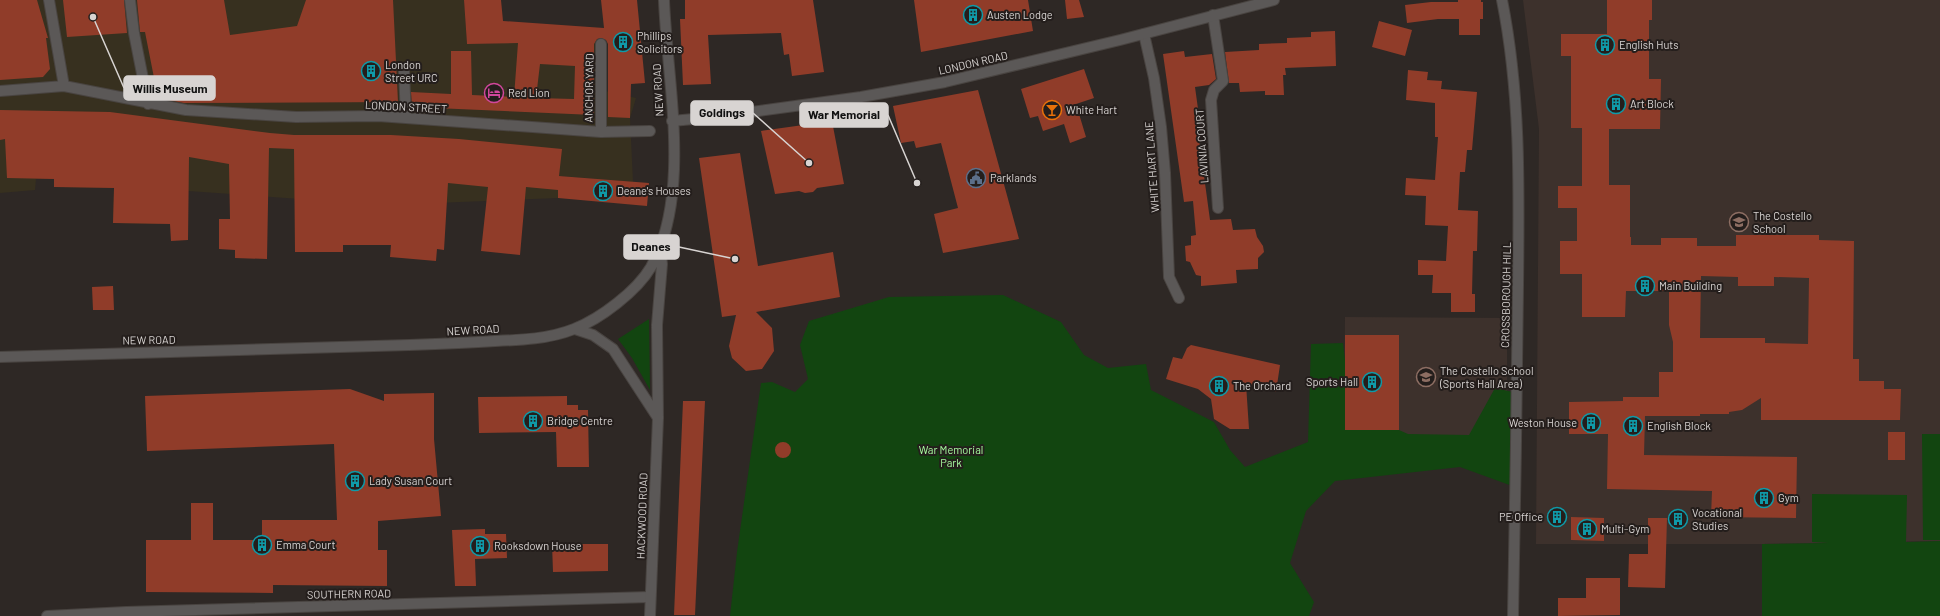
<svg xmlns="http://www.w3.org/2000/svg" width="1940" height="616" font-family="Barlow,sans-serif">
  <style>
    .commercial { fill: #37301f }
    .built { fill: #3d312c }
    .green { fill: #124510 }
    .building { fill: #903c29; fill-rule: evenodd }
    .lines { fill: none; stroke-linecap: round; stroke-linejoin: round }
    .pedestrian-casing { stroke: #494441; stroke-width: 12 }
    .minor-casing { stroke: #494441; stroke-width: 12 }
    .tertiary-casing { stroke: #494441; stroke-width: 12 }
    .pedestrian { stroke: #5b5857; stroke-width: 10 }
    .minor { stroke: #5b5857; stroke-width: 10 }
    .tertiary { stroke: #5b5857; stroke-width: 10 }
    .labels { text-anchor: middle; stroke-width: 4; stroke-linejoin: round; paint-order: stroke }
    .poi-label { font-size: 11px; fill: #d8d4d2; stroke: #241e1c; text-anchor: start }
    .street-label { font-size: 11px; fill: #d8d4d2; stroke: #241e1c }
    .park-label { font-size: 11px; fill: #a8fca0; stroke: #241e1c }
    .leader { fill: none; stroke: #d8d4d2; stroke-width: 1.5 }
    .callout-dot { fill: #d8d4d2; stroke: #241e1c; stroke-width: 1.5 }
    .callout { fill: #d8d4d2; stroke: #d8d4d2; stroke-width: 1.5 }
    .callout-label { font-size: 12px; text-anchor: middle; font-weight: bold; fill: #111 }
  </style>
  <rect width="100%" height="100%" fill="#2e2825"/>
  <path class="commercial" d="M0 0H464L467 44 503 43 597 28 601 90 636 98 630 118 633 182 560 176 558 198 386 205 160 189 159 224 113 223 114 188 54 187V179H36L35 190 0 193Z"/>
  <path class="built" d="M1523 0H1940V541L1762 544H1536L1539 129Z
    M1345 317 1507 318V437L1344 436Z"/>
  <path class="green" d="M1003 295 1061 322 1084 355 1108 368 1146 364 1151 390 1214 422 1230 450 1245 467 1308 442 1311 344 1343 343 1353 428 1399 430 1408 434 1469 435 1495 388 1517 393 1515 487 1460 467 1335 481 1306 511 1290 563 1314 602 1309 616H730L737 552 761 383 772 382 795 392 808 379 800 345 809 321 889 297Z
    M649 319 650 390 632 358 618 339Z
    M1922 434H1940V540H1923Z
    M1812 494 1907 495 1906 542 1940 541V616H1762V544L1829 543 1812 542Z"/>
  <path class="building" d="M0 0H37L48 38H46L50 69 43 77 0 80Z
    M63 0H124L127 33 67 37Z
    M137 0H224L230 35 297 26 306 0H393L398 102 184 103 158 98 145 32H140Z
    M464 0H501L503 21 604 28 601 0H637L645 83 631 84 630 118 608 117V44L606 40 601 38 597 39 594 44V115L412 107 411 92 451 94V51H471L472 95 514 97 518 43 467 44ZM540 64 575 66 574 99 536 98Z
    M685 0H813L824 72 792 76 789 54 784 55 781 33 708 35 711 84 683 85 680 19H685Z
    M914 0H1028L1033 31 921 52Z
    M1065 0H1079L1084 17 1067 19Z
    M1458 0H1481V2H1483V19H1480V35H1459V19H1438L1407 23 1405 5 1431 2H1458Z
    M1607 0H1652V20H1649V79H1661L1660 129H1609V185H1630V237H1631V245H1661V238H1697V246H1736V235H1819V240L1854 241 1853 359H1859V381H1884V389H1901L1900 420H1761V398L1742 410 1729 412V414H1700V416H1645L1644 455 1797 457 1796 518 1711 517 1712 491 1607 489 1608 434H1569V402L1623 401V397H1659V372H1673V342L1669 325V291H1626L1625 317H1582V274H1560V241H1577V208H1558V186H1582V128H1571V56H1561V34H1607ZM1701 276 1738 277V286H1774V277L1809 278 1808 344 1765 343V338H1700Z
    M1379 21 1412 30 1405 56 1372 47Z
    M1335 31 1336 66 1285 68 1286 75H1283L1284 95H1265V91L1240 92 1239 83H1229L1225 52 1259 50V44L1287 43V38L1311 37V32Z
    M1184 51 1185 57 1212 54 1216 79 1209 85 1195 87 1199 116 1196 117 1210 220 1231 219 1233 230 1255 229 1257 237 1263 246 1264 252 1258 258V269L1236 270 1237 283 1201 286V276L1196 275 1190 262 1186 261 1185 246 1191 245V236L1196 235 1193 201 1184 202 1163 54Z
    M1084 69 1094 98 1076 104 1086 137 1070 143 1064 124 1043 131 1038 116 1030 118 1021 89Z
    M1408 70 1428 72 1427 80 1442 81 1441 89 1477 92 1472 150H1467L1465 172H1460L1458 210 1478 211 1477 251H1473L1472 294H1475V312H1451V293H1432L1433 275H1418V260L1446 261 1448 226 1425 225 1426 196 1405 195 1406 178 1435 180 1438 137H1435V103L1406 100Z
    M978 90 1019 239 943 253 934 214 958 208 941 143 916 148 914 141 901 143 893 106Z
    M0 110 110 112 270 133 294 135H391L459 139 562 149 559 176 649 183 647 206 558 198V190L526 187 520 255 481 251 488 187 448 183 444 250 437 249 436 261 390 257 391 245H343V252H295L294 149 269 148 267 259 235 258V250L219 249V219H230L229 164 189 157 188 240 171 241 170 224 113 223 114 188 54 187V179L7 178 5 139 0 140Z
    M832 121 844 184 817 188 813 192 805 193 799 191 775 194 761 131Z
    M740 153 758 266 833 252 840 297 756 312 772 328 774 351 762 369 746 371 732 358 729 346 736 315 722 317 699 158Z
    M113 286 114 310H93L92 287Z
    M1345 335H1399V430H1345Z
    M1191 345 1280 365 1276 392 1246 384 1249 429H1230L1214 419 1211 399 1198 389 1166 379 1173 357 1182 359 1187 348Z
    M350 389 384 401V394L434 393V439L441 516 378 521V550H387V586L273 585V593L146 592V540H191V503H213V540H262V520H337L334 444 147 451 145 396Z
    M567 396V405H578V410H588L589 467H557L556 432 479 433 478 397Z
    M683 401H705L695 615H674Z
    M1888 432H1905V460H1888Z
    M775 450a8 8 0 1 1 16 0a8 8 0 1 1-16 0Z
    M1571 517 1604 518V541L1571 540Z
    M1648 518H1667L1665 588 1628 587 1629 554H1648Z
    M485 529V534H506L507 558 475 559 476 586H455L452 530Z
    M552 544H608V571L553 572Z
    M1586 578H1620V615L1558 616V598H1586Z"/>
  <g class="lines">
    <defs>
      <path id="pedestrian" d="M49 0 64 86
        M130 0 134 33 148 104
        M404 71 406 118
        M0 91 64 86 186 110 296 117 378 116 601 132 650 131
        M601 132V44"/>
      <path id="minor" d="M1502 0C1521 95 1519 191 1518 287 1517 397 1515 506 1513 616
        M1213 15 1223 81 1214 90 1211 100 1218 208
        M1144 34 1154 78 1161 127 1165 173 1169 277 1179 298
        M47 616 126 612 650 597"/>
      <path id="tertiary" d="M672 121 715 117 861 97 945 82 1120 40 1274 0
        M575 329 593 335 613 349 658 418
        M0 357C136 352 273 350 409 345 438 344 466 343 495 341 521 340 549 339 574 329 600 319 637 291 651 267 692 193 667 82 664 0
        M650 616 658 418 657 325 662 264 660 248"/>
    </defs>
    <use href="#pedestrian" class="pedestrian-casing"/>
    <use href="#minor" class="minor-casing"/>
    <use href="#tertiary" class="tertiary-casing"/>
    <use href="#pedestrian" class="pedestrian"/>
    <use href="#minor" class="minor"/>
    <use href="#tertiary" class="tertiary"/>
  </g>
  <defs>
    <symbol id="building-ring" viewBox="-11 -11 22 22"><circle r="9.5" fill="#241e1c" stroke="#0f9aa8" stroke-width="1.5"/><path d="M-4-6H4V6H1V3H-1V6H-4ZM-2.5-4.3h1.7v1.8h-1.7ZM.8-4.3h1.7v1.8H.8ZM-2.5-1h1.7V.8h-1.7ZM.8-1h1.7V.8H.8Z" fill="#0f9aa8"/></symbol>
    <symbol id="hotel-ring" viewBox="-11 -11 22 22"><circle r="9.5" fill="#241e1c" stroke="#d1479c" stroke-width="1.5"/><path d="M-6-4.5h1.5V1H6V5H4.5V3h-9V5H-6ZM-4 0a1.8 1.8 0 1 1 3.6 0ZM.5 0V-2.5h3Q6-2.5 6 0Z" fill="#d1479c"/></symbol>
    <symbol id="bar-ring" viewBox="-11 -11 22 22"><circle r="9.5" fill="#241e1c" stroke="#e8710a" stroke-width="1.5"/><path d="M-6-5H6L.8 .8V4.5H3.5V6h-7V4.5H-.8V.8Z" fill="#e8710a"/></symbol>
    <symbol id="civic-ring" viewBox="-11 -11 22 22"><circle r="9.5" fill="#241e1c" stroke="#5c6f8a" stroke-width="1.5"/><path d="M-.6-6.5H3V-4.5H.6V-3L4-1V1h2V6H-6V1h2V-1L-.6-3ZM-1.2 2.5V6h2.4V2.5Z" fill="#5c6f8a"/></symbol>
    <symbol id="school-ring" viewBox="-11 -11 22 22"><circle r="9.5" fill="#241e1c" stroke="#8d6e63" stroke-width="1.5"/><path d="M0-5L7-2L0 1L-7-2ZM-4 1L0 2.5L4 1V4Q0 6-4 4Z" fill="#8d6e63"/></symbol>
  </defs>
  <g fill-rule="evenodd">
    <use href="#building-ring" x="962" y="4" width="22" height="22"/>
    <use href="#building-ring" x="612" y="31" width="22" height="22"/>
    <use href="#building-ring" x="1594" y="34" width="22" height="22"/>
    <use href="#building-ring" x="360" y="60" width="22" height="22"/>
    <use href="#hotel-ring" x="483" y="82" width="22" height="22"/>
    <use href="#building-ring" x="1605" y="93" width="22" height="22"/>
    <use href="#bar-ring" x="1041" y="99" width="22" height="22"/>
    <use href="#civic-ring" x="965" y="167" width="22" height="22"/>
    <use href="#building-ring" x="592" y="180" width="22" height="22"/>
    <use href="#school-ring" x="1728" y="211" width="22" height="22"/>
    <use href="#building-ring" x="1634" y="275" width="22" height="22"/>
    <use href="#school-ring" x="1415" y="366" width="22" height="22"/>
    <use href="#building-ring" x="1361" y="371" width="22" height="22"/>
    <use href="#building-ring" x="1208" y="375" width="22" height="22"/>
    <use href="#building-ring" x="522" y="410" width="22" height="22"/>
    <use href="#building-ring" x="1580" y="412" width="22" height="22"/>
    <use href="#building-ring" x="1622" y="415" width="22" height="22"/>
    <use href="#building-ring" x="344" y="470" width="22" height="22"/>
    <use href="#building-ring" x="1753" y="487" width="22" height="22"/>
    <use href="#building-ring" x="1546" y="506" width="22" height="22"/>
    <use href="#building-ring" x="1667" y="508" width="22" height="22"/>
    <use href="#building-ring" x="1576" y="518" width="22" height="22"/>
    <use href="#building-ring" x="251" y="534" width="22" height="22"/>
    <use href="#building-ring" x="469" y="535" width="22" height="22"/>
  </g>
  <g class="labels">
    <g class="poi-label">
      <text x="987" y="19">Austen Lodge</text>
      <text x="637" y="40">Phillips<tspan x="637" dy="13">Solicitors</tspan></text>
      <text x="1619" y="49">English Huts</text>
      <text x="385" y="69">London<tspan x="385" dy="13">Street URC</tspan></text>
      <text x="508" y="97">Red Lion</text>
      <text x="1630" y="108">Art Block</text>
      <text x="1066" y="114">White Hart</text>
      <text x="990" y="182">Parklands</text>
      <text x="617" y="195">Deane's Houses</text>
      <text x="1753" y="220">The Costello<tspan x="1753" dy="13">School</tspan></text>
      <text x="1659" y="290">Main Building</text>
      <text x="1440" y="375">The Costello School<tspan x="1440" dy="13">(Sports Hall Area)</tspan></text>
      <text x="1358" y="386" text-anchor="end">Sports Hall</text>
      <text x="1233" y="390">The Orchard</text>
      <text x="547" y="425">Bridge Centre</text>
      <text x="1577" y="427" text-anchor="end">Weston House</text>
      <text x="1647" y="430">English Block</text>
      <text x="369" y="485">Lady Susan Court</text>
      <text x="1778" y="502">Gym</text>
      <text x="1692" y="517">Vocational<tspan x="1692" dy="13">Studies</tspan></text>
      <text x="1543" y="521" text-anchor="end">PE Office</text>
      <text x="1601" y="533">Multi-Gym</text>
      <text x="276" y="549">Emma Court</text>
      <text x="494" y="550">Rooksdown House</text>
    </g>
    <g class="street-label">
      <text transform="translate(973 63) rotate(-13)" y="4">LONDON ROAD</text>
      <text transform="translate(589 88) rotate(-89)" y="4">ANCHOR YARD</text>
      <text transform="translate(658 90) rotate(-93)" y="4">NEW ROAD</text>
      <text transform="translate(406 107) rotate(3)" y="4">LONDON STREET</text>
      <text transform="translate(1202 146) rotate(-94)" y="4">LAVINIA COURT</text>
      <text transform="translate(1152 167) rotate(-94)" y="4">WHITE HART LANE</text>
      <text transform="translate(1506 295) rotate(-89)" y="4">CROSSBOROUGH HILL</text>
      <text transform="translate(473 330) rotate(-3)" y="4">NEW ROAD</text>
      <text transform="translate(149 340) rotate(-1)" y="4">NEW ROAD</text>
      <text transform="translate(642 516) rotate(-88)" y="4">HACKWOOD ROAD</text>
      <text transform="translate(349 594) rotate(-1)" y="4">SOUTHERN ROAD</text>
    </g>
    <g class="park-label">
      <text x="951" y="454">War Memorial<tspan x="951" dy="13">Park</tspan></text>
    </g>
  </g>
  <path class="leader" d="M93 17L124 88M809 163L753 113M917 183L888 115M735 259L679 247"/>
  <g class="callout-dot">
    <circle cx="93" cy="17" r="4"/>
    <circle cx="809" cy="163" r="4"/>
    <circle cx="917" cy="183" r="4"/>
    <circle cx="735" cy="259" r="4"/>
  </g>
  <g class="callout">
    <rect x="124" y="76" width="91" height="24" rx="4"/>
    <rect x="691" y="101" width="62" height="24" rx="4"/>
    <rect x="800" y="103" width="88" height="24" rx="4"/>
    <rect x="624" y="235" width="55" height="24" rx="4"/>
  </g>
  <g class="callout-label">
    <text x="170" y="93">Willis Museum</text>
    <text x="722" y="117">Goldings</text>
    <text x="844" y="119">War Memorial</text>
    <text x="651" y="251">Deanes</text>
  </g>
</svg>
